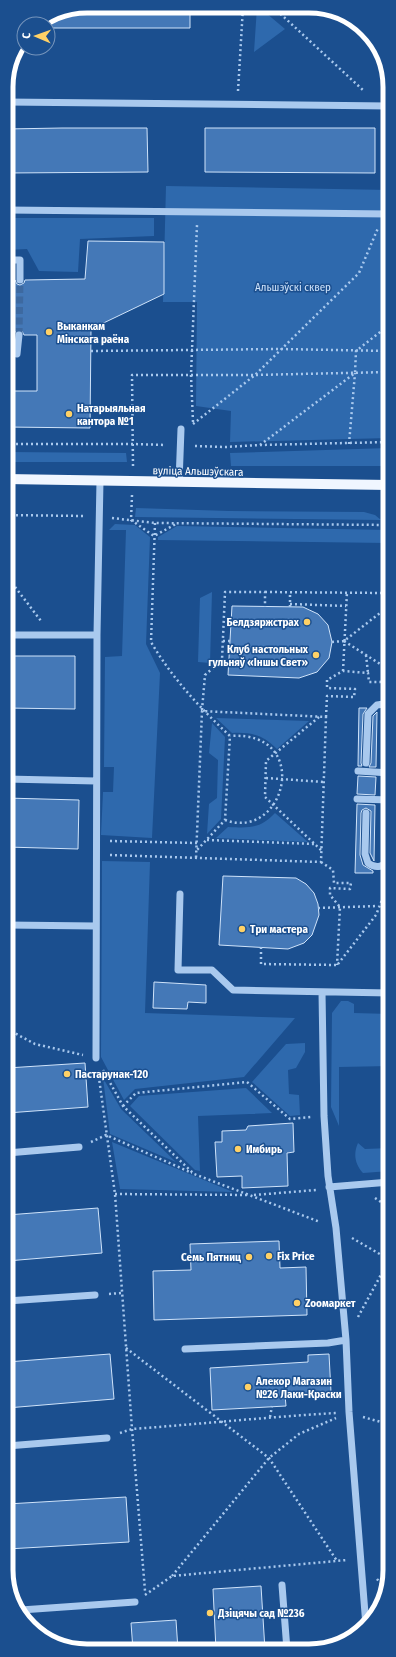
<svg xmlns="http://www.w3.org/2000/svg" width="396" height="1657" font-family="'Fira Sans Condensed',sans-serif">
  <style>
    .green { fill: #2e69ad }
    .building { fill: #4478b7; stroke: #cfe3fa }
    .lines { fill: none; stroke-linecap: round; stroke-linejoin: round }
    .minor-tunnel { stroke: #3d69a0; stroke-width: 7; stroke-dasharray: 7 3.5; stroke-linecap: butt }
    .path { stroke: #a9c9ee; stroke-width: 2.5; stroke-dasharray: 2 3; stroke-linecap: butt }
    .minor { stroke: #a9c9ee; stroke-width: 7 }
    .major { stroke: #f0f6ff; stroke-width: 10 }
    .poi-dot { fill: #ffd166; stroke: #1b4f8f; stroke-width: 1.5 }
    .labels { text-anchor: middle; stroke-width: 3; stroke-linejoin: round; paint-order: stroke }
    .park-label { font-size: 11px; fill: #cfe3fa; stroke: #1b4f8f }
    .poi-label { font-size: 11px; font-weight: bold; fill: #fff; stroke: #1b4f8f; text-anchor: start }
    .street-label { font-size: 11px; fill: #fff; stroke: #1b4f8f }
    .rim { fill: none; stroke: #fff; stroke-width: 5 }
  </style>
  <rect width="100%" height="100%" fill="#1b4f8f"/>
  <path class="green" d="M257 7H259L285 29 254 52Z
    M166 186 389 190V438L230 442 231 411 196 406 197 302H163Z
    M6 218H154V236L80 239 78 272 39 271 27 249 6 250Z
    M389 448V466H231L230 453Z
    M6 452 126 453 127 462H6Z
    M136 508 229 511 364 512 375 515 381 520 135 517Z
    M115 524 135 525 150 537 146 644 160 673 152 838 101 835 103 792H113L114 767H104L105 657 122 656 126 530H109Z
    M177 526 388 530V543L158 540V537Z
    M212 592 210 663 198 662 200 598Z
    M216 718 309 721 277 749C263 735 252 732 232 733Z
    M212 723 225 737 221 819 207 834 209 804 217 798 218 760 209 753Z
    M275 813 308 842 216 838 228 827C249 828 260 829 275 813Z
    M102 861 150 862 145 1013 295 1018 244 1077 135 1089 124 1100 101 1057Z
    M341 1001H348L354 1004V1013L390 1014V1066L339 1067V1126L331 1107 332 1013Z
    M305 1043V1052L296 1068 288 1070 289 1094 299 1095 300 1115 290 1116 252 1082 286 1044Z
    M103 1078 121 1109 176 1162 110 1134Z
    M246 1088 272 1113 198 1116 200 1171 195 1170 130 1106 139 1096Z
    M112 1142 233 1192 120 1189Z
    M358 1143 365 1149 390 1148V1171L363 1173C355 1164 353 1154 358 1143Z"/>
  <path class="building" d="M87 6 190 7V28H48V24H38L56 12Z
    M62 128H147L148 172 6 173V129Z
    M205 128H375V173L205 172Z
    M88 241 164 242V294L91 329 90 428 6 427V391H37V335H24L22 331 19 330 15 332 14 335H6V280H15L17 284 20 285 24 283 25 280 85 279Z
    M232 606 303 607 318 614 328 625 332 642 329 658 317 672 299 678 228 675Z
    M6 656H75V709L6 708Z
    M359 708H367L363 714 361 763 362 766H358Z
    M377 712 376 767H369L371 763 373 716Z
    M358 776 376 777 375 795 357 794Z
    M6 798 79 800 78 849 6 847Z
    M357 804 375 805 374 861 370 853 371 811 366 808 362 810 361 813 360 855 363 865 373 871V873H355Z
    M223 876 296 878 306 884 314 893 318 904 319 915 312 935 304 943 288 949 219 945Z
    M154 982 206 985V1003L188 1002 187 1009 153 1008Z
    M85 1063 88 1107 7 1113V1068Z
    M293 1123 294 1152 287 1153 288 1186 242 1188V1176L217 1177 215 1142H222V1131L246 1130 248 1126Z
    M98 1208 102 1253 7 1261V1215Z
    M279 1241 280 1268 306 1267 307 1315 154 1320 153 1271 191 1270 190 1244Z
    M110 1354 114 1399 7 1408V1362Z
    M329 1354 331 1392 285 1395 286 1406 212 1410 210 1368 308 1362V1355Z
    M126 1497 129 1542 7 1549V1504Z
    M261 1586 265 1650H216L213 1589Z
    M176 1620 178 1650H133L131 1623Z"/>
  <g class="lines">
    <path class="minor-tunnel" d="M19 335 20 280"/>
    <path class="path" d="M273 7 364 91
      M238 91 243 7
      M91 351 281 349 389 351
      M193 422 191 375 197 225
      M193 424 255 375 389 372
      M6 444H132L166 445
      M349 444 355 373
      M260 445 355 373 356 351 389 325
      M195 446 225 447 260 445 389 442
      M133 466 132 375H255L359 273 378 228
      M132 495 131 520 154 536 176 524
      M6 515 85 516
      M112 518 155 523 389 525
      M155 523 151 642C172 678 200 708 230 736L225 820 197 850
      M6 575 41 621
      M265 592 385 593 389 595
      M290 604 346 606
      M290 607V592
      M223 641H230
      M332 642 344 641
      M366 655 368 673
      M388 669 344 641 389 606
      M343 671 347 592
      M202 710 205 675 222 660 225 592H265V607
      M319 717 266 761 265 797 321 850
      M326 717 327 696 354 697 355 689 327 688V680L343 671 368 673 369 682H380L386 680 388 674 389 651
      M266 778 324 782
      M225 820C286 842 313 730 230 736
      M207 840 314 844
      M110 841 197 843
      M110 855 321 862 326 717 202 711 196 858
      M321 862 333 870 334 883H351L350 889 330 888V895L340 907 337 965
      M318 908 378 906
      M261 947V964L337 965
      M338 964 376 915 390 880
      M7 1029 35 1044 83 1055
      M103 1070 123 1106 194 1174 320 1222
      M98 1071 115 1194 132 1429 145 1591
      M123 1106 136 1093 247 1082 290 1119 311 1117
      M91 1142 106 1135 192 1173
      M115 1194 249 1195
      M254 1195 316 1190
      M375 1198 390 1208
      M352 1238 390 1260
      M109 1294 122 1293
      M358 1317 389 1260
      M126 1348 269 1458 337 1561
      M270 1417 272 1406
      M363 1417 381 1422H390
      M120 1433 132 1429C200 1424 268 1417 336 1413
      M172 1576 269 1458 299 1434 336 1418
      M377 1579 384 1588
      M145 1595 172 1576 347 1560"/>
    <path class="minor" d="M6 102 389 106
      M6 210 389 214
      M6 260H20V280
      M17 354 19 335
      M179 482 181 429
      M6 635H97
      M366 763 368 714 377 705 390 703
      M358 771 390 773
      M6 779 96 781
      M357 799 390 800
      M366 813 365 854 368 863C376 869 381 867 390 861
      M180 894 178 970H212L233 990 390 993
      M6 925 96 926
      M322 992 324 1116 328 1176 336 1228 346 1340 349 1412 366 1626
      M96 1058 97 635 100 481
      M7 1153 79 1147
      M329 1187 390 1182
      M7 1301 95 1295
      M185 1349 328 1343 346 1340
      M7 1446 107 1438
      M282 1585 287 1650
      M21 1610 135 1602"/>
    <path class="major" d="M6 479 389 485"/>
  </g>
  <g class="poi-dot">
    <circle cx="49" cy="332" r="4"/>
    <circle cx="69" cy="414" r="4"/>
    <circle cx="307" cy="622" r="4"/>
    <circle cx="316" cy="655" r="4"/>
    <circle cx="242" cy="929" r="4"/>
    <circle cx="67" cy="1074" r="4"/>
    <circle cx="238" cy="1149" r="4"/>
    <circle cx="269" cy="1256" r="4"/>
    <circle cx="249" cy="1257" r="4"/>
    <circle cx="297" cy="1303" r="4"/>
    <circle cx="248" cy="1387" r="4"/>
    <circle cx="210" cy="1613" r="4"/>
  </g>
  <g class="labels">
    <g class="park-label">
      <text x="293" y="291">Альшэўскі сквер</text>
    </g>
    <g class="poi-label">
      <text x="57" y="330">Выканкам<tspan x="57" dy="13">Мінскага раёна</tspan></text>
      <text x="77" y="412">Натарыяльная<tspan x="77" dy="13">кантора №1</tspan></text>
      <text x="299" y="626" text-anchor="end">Белдзяржстрах</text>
      <text x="308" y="653" text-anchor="end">Клуб настольных<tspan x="308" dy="13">гульняў «Іншы Свет»</tspan></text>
      <text x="250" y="933">Три мастера</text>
      <text x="75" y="1078">Пастарунак-120</text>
      <text x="246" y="1153">Имбирь</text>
      <text x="277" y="1260">Fix Price</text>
      <text x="241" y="1261" text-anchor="end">Семь Пятниц</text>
      <text x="305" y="1307">Zooмаркет</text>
      <text x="256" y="1385">Алекор Магазин<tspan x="256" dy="13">№26 Лаки-Краски</tspan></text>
      <text x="218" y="1617">Дзіцячы сад №236</text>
    </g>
    <g class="street-label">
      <text transform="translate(198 471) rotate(1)" y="4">вуліца Альшэўскага</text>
    </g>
  </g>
  <path d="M0 0H396V1657H0ZM87 13H309A74 74 0 0 1 383 87V1570A74 74 0 0 1 309 1644H87A74 74 0 0 1 13 1570V87A74 74 0 0 1 87 13Z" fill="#1b4f8f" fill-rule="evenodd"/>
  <path class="rim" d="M87 13H309A74 74 0 0 1 383 87V1570A74 74 0 0 1 309 1644H87A74 74 0 0 1 13 1570V87A74 74 0 0 1 87 13Z"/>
  <g transform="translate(36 36) rotate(272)"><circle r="19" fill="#1b4f8f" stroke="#7695bc"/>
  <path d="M0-3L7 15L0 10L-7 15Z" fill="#ffd166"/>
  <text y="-6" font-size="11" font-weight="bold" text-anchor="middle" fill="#ffffff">С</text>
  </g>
</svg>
